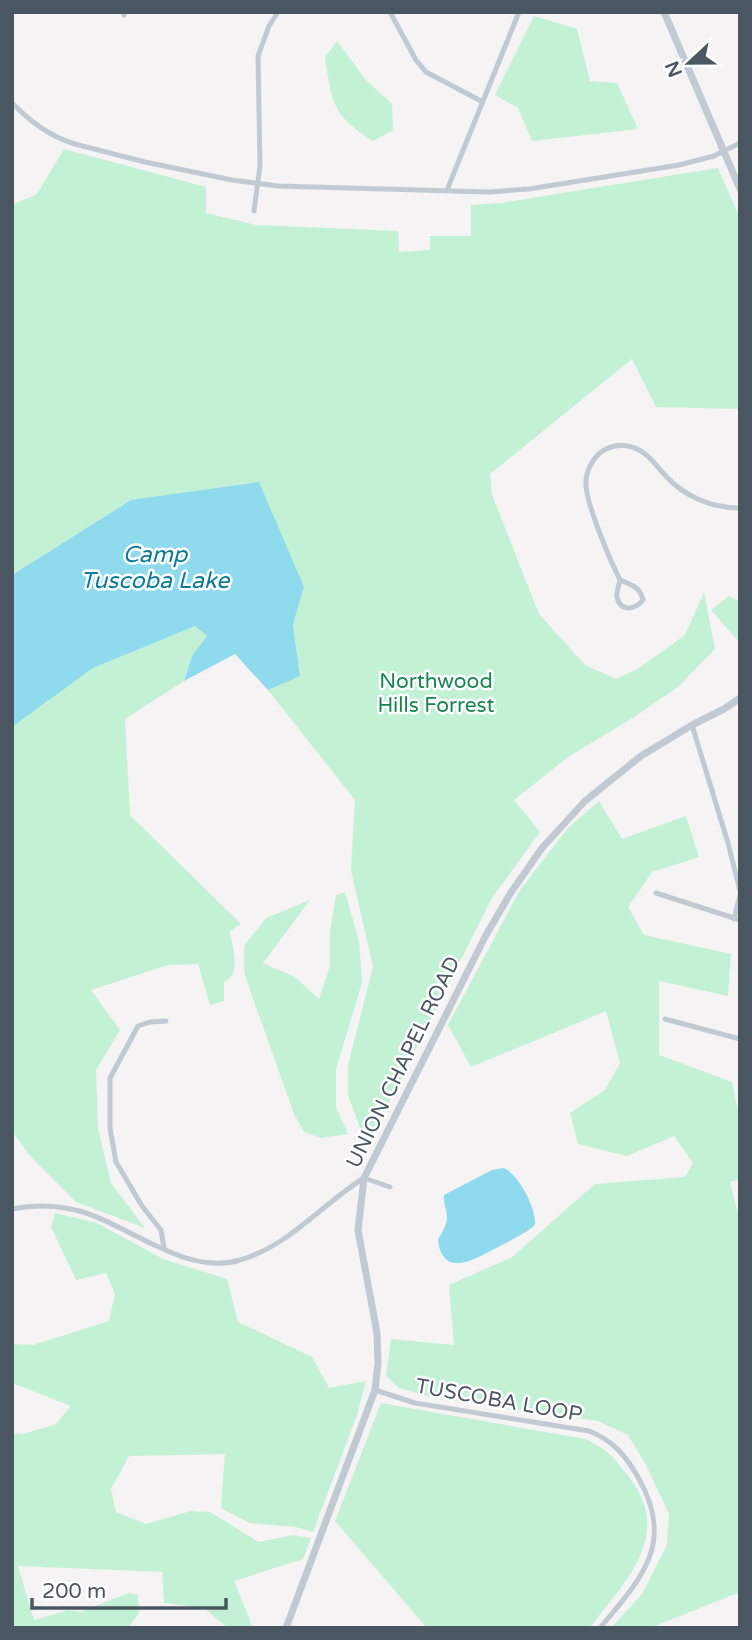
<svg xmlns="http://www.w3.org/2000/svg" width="752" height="1640" font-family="'Varela Round',sans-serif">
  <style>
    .green { fill: #c3f1d5 }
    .water { fill: #90daee }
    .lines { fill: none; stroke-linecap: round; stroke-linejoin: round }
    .minor { stroke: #c1cad2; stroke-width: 5 }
    .tertiary { stroke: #c1cad2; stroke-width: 7 }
    .labels { text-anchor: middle; stroke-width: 5; stroke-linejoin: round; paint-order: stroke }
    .park-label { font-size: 21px; fill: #17864f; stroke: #fff }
    .street-label { font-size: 21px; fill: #4a5661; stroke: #fff }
    .water-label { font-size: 23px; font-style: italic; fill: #0c7c9b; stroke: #fff }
  </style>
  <rect width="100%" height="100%" fill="#f5f3f3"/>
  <path class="green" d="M534 16 577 29 590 81 617 83 638 129 532 141 518 108 495 95Z
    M337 41 366 80 392 104 393 130 373 141C332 115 332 103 325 57Z
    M64 149 206 187V213L256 225 398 231 399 252 430 250V236H471V205L501 203 718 168 740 218V409L656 407 632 359 490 474 492 495 539 614 585 665 616 679 639 668 685 635 704 592 715 649 678 687 631 719 568 757 514 800 540 832 492 898 375 1130 361 1131 348 1095V1065L373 967 351 870 355 800 268 690 300 675 293 625 304 587 131 500 12 575V205L37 194Z
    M729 596 740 602V643L711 610Z
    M196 625 207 636 192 656 184 681 125 719 130 815 241 924 230 931C232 947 242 975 224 982V1001L210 1005 198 964 168 965 91 990 120 1030 96 1070 98 1128 111 1183 145 1228 76 1202 30 1156 12 1131V727L93 668Z
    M599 801 622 839 686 816 699 857 652 872 628 907 644 935 731 954 728 996 659 981V1055L732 1082 740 1120V1179L730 1182 740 1221V1592L650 1628H611L642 1594 667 1545 669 1514 645 1463 628 1435 598 1421 434 1398 399 1388 386 1376 391 1339 454 1345 449 1285 512 1257 595 1184 685 1177 693 1163 674 1136 627 1156 578 1144 570 1113 605 1090 620 1063 606 1011 471 1067 448 1025 520 890 567 829Z
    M345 892 359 941 362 983 336 1069V1107L348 1134 321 1138 304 1132 294 1114 244 973V946L266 918 310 900 263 963 295 977 319 999 330 966V931L336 895Z
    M55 1213 97 1223 163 1259 227 1279 238 1322 312 1357 329 1388 366 1381 357 1415 313 1532 296 1527 250 1523 221 1508 225 1454 129 1456 111 1489 116 1512 146 1524 191 1511 210 1512 259 1542 293 1535 311 1538 303 1559 234 1581 253 1628H228L204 1608 164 1603 162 1572 18 1566 34 1620 68 1610 80 1612 129 1593 138 1595 139 1613 128 1628H12V1433L24 1434 56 1424 71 1406 12 1383V1344L33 1345 109 1321 115 1294 106 1273 76 1280 51 1227Z
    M381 1403 585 1439C609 1450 613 1457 629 1477 674 1534 626 1580 592 1625L588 1628H427L335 1521Z"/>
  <path class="water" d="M259 482 304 587 293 625 300 676 268 690 235 654 184 681 192 656 207 636 195 626 93 668 12 727V575L131 500Z
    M503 1168C518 1172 537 1210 535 1225 526 1233 513 1239 502 1245 480 1256 443 1282 438 1240 441 1233 447 1226 447 1218 447 1209 443 1204 444 1195L492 1170Z"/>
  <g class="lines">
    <path class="minor" d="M124 12V15
      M390 12 416 60 426 72 481 101
      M12 103C31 122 49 136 75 144L145 162 232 180 278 186 489 192 529 189 679 165 714 156 740 143
      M447 190 519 12
      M254 211 260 166 258 56 269 26 278 12
      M620 580C610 560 587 506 586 485 585 471 594 455 606 449 614 445 623 444 632 447 646 451 655 464 664 474 683 496 711 508 740 508
      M620 580C632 585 640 587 643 600 635 610 620 612 617 597 616 592 619 585 620 580Z
      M692 725 728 843 740 891
      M656 893 740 920
      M734 919 740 895
      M665 1019 740 1039
      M12 1209C37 1204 61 1205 86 1213 134 1229 188 1276 240 1260 289 1246 322 1204 364 1178L390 1187
      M164 1248 161 1230 142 1206 116 1162 110 1128V1078L138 1026 150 1022 166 1021
      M375 1390 415 1403 589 1431C613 1440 627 1457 639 1479 675 1543 642 1578 600 1628"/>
    <path class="tertiary" d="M664 12 740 189
      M286 1628 375 1390 378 1363 377 1333 358 1230 364 1178 486 935 510 894 542 848 585 801 641 756 692 725 724 709 740 698"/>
  </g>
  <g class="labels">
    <g class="park-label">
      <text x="436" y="688">Northwood<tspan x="436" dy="24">Hills Forrest</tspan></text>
    </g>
    <g class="street-label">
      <text transform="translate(403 1062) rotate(-64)" y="7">UNION CHAPEL ROAD</text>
      <text transform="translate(499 1400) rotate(10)" y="7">TUSCOBA LOOP</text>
    </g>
    <g class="water-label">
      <text x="155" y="562">Camp<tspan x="155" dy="26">Tuscoba Lake</tspan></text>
    </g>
  </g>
  <rect width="752" height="1640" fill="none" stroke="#4a5661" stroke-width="28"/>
  <g transform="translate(689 63) rotate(248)" stroke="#ffffff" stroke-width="5" paint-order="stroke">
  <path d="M0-5L12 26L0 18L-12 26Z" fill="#4a5661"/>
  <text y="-10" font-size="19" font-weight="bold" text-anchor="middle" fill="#4a5661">N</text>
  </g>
  <path d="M32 1598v10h194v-10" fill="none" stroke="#4a5661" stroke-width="3.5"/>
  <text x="42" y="1598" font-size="21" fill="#4a5661" stroke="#ffffff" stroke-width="5" paint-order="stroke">200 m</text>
</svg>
